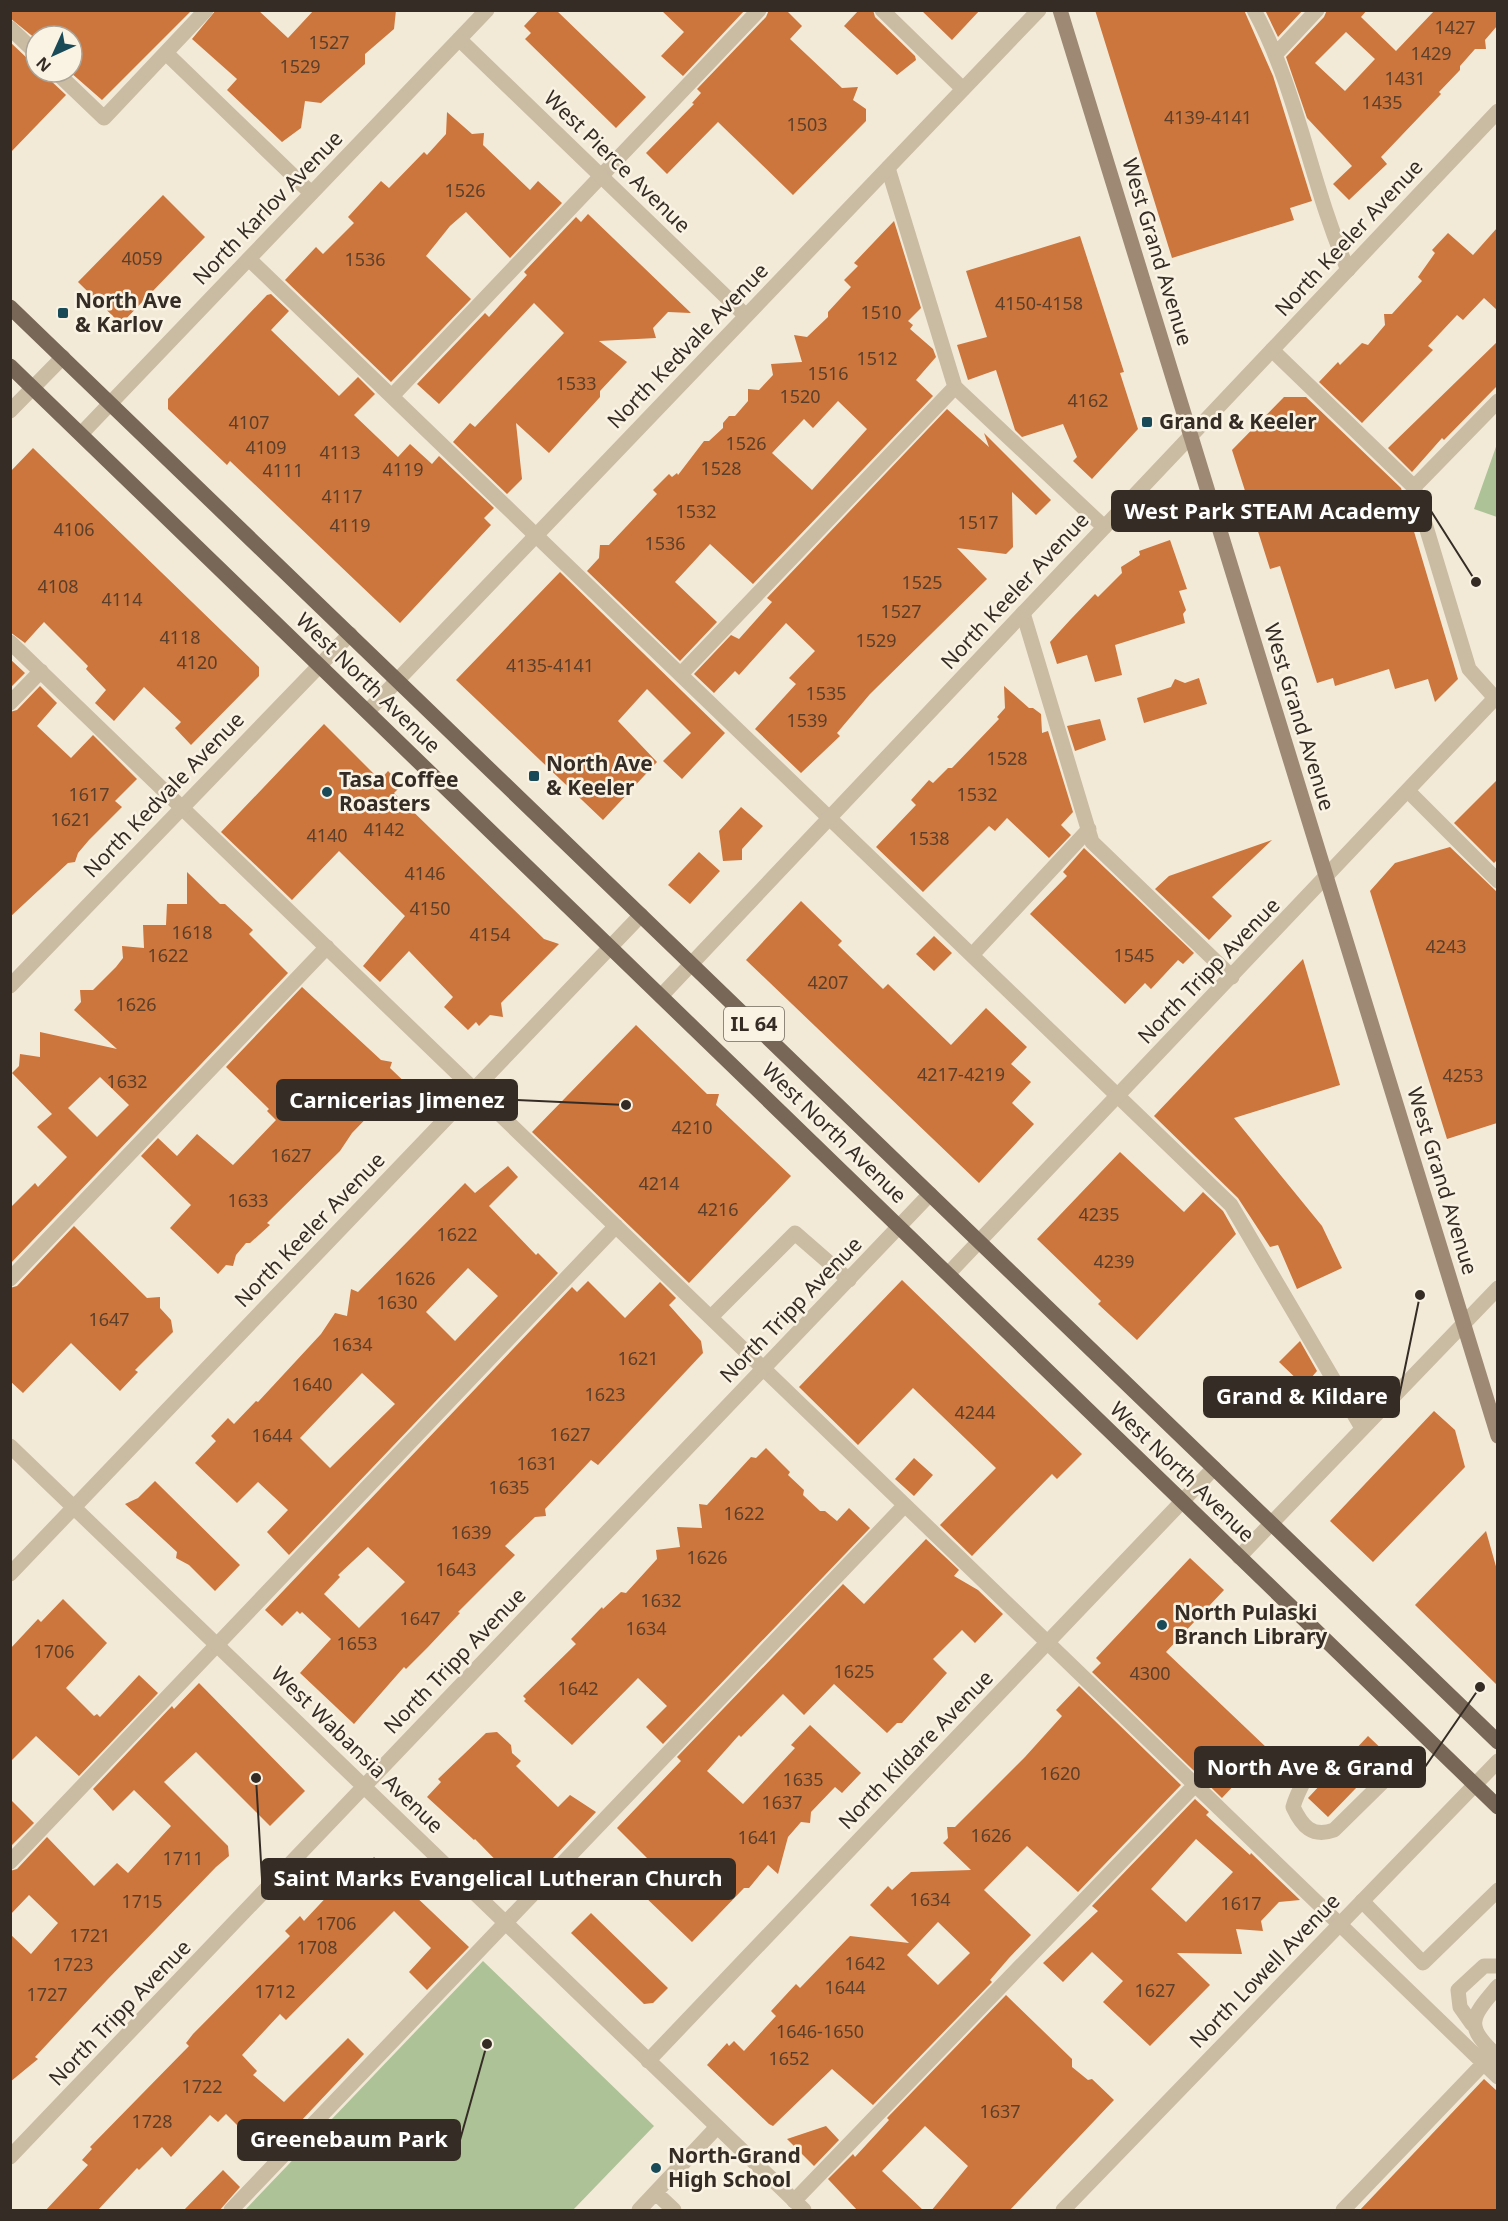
<svg xmlns="http://www.w3.org/2000/svg" width="1508" height="2221" font-family="'Noto Sans',sans-serif">
  <style>
    .green { fill: #adc297 }
    .building { fill: #cc753c; fill-rule: evenodd }
    .lines { fill: none; stroke-linecap: round; stroke-linejoin: round }
    .service { stroke: #cabba3; stroke-width: 15 }
    .minor { stroke: #cabba3; stroke-width: 15 }
    .secondary { stroke: #9e8a74; stroke-width: 15 }
    .primary { stroke: #786656; stroke-width: 15 }
    .poi-dot { fill: #194a58; stroke: #faf3e4; stroke-width: 2 }
    .labels { text-anchor: middle; stroke-width: 5; stroke-linejoin: round; paint-order: stroke }
    .number-label { font-size: 18px; fill: #5b3f2b }
    .shield { fill: #faf3e4; stroke: #70685e; stroke-width: 1.5 }
    .shield-label { font-size: 20px; font-weight: bold; fill: #352d25 }
    .street-label { font-size: 21px; fill: #352d25; stroke: #faf3e4 }
    .poi-label { font-size: 21px; font-weight: bold; fill: #352d25; stroke: #faf3e4; text-anchor: start }
    .leader { fill: none; stroke: #352d25; stroke-width: 2 }
    .callout-dot { fill: #352d25; stroke: #faf3e4; stroke-width: 2 }
    .callout { fill: #352d25; stroke: #352d25; stroke-width: 2 }
    .callout-label { font-size: 22px; text-anchor: middle; font-weight: bold; fill: #fff }
  </style>
  <rect width="100%" height="100%" fill="#f2ead7"/>
  <path class="green" d="M1497 444H1498L1497 517 1474 509Z
    M483 1961 654 2126 573 2210H245Z"/>
  <path class="building" d="M10 10H192L102 100 70 72 72 36H36V39L10 18Z
    M216 10H258L288 38 314 10H396L394 29 365 54V64L321 103 305 101 301 128 282 142 227 90 237 79 192 39Z
    M539 10H556L646 97 616 128 525 39 531 33 524 26Z
    M661 10H745L683 76 661 56 684 32Z
    M769 10H786L802 26 790 39 842 88 858 87 853 100 866 109V121L793 195 718 122 667 174 646 153 694 104 692 103 701 93 697 89 766 17Z
    M859 10H873L875 17 915 56 916 60 897 75 844 26Z
    M921 10H980L952 40Z
    M1095 10H1244L1273 76 1312 201 1290 208 1294 220 1172 258Z
    M1265 10H1303L1278 37Z
    M1327 10H1367L1361 17 1396 51 1435 10H1497V26L1485 40 1486 49H1475L1460 66V70L1439 92 1441 94 1381 157 1387 164 1349 200 1333 184 1352 166 1307 118 1286 57 1324 17ZM1346 32 1375 59 1345 91 1315 63Z
    M10 42 29 60 36 62V72H46L49 79 66 95 10 153Z
    M447 112 472 134 484 133 483 145 530 190 538 181 562 203 510 258 466 212 450 226 426 256 471 299 391 382 285 280 316 247 323 254 354 223 348 217 381 181 389 188 424 152 427 155 446 134Z
    M163 195 205 237 121 324 78 282Z
    M588 214 691 313 668 312 653 328 656 338 599 341 627 362 600 391V397L549 453 516 423 522 479 507 494 453 442 470 423 475 427 564 333 534 303 439 404 417 384 485 313 489 317 527 275 524 272 576 217 581 222Z
    M894 221 921 308 908 321 913 325 910 329 933 349 936 357 916 380 933 396 753 584 710 544 675 582 717 622 680 661 587 571 599 558 600 545H609L657 494 653 490 669 474 672 477 677 473 678 475 704 441H709L723 428V423L729 416H735L748 401V389L759 390 773 375 771 364 802 362 794 335 807 337 828 317V312L851 287 844 280 858 266 854 263ZM838 401 867 429 812 490 772 453 804 419 813 428Z
    M1497 228V310L1484 298 1463 320 1457 315 1428 346 1433 350 1362 423 1319 382 1338 362 1340 365 1362 343 1368 345 1385 325 1384 314H1392L1422 281 1418 277 1435 253 1432 250 1448 233 1473 255Z
    M1080 236 1124 372 1120 373 1138 429 1092 479 1073 461 1077 457 1063 424 1022 437 1015 430 996 370 968 380 957 345 987 337 966 271Z
    M271 294 289 311 271 330 339 396 358 377 375 394 354 415 398 457 410 444 432 464 439 456 494 508 484 518 491 525 400 623 230 461 227 465 168 409V399L267 295Z
    M1497 342V386L1444 440 1442 438 1412 472 1388 448Z
    M1284 397H1306L1401 488 1458 679 1435 702 1428 679 1395 689 1389 669 1335 686 1333 678 1317 683 1280 566 1270 569 1232 450Z
    M947 409 989 447 984 433 1051 500 1036 515 1012 492 1013 547 1006 554 957 548 987 579 870 694 837 733 840 736 801 773 755 729 796 684 789 678 815 651 786 623 739 675 735 671 714 693 694 674 731 635 739 639 772 602 767 598Z
    M33 448 259 667V676L191 745 175 728 181 722 144 687 114 721 95 703 106 690 86 669 88 666 44 622 25 643 10 632V472Z
    M1170 540 1187 589 1179 591 1186 610 1183 614 1185 623 1115 645 1122 675 1095 682 1087 655 1057 664 1050 642 1071 619 1095 594 1098 597 1122 573 1121 567 1140 555 1139 551Z
    M560 572 725 733 682 779 663 761 691 733 647 689 618 721 657 762 603 820 456 680Z
    M10 659 25 673 10 688Z
    M1199 678 1207 704 1144 723 1137 698 1171 687 1175 679 1185 683Z
    M40 686 57 703 37 726 71 758 93 735 137 779 115 801 122 807 89 840 78 853 75 862 68 863 10 917V712L17 710Z
    M1004 686 1029 708H1033L1041 714 1042 733 1048 731 1073 812 1061 825 1071 835 1049 858 1007 818 995 831 989 826 923 892 876 847 916 805 911 800 929 780 933 783 948 768H952L999 719 997 717 1005 708Z
    M1100 719 1106 740 1075 751 1067 726Z
    M324 724 380 780 388 771 402 785 394 793 544 939 559 944 501 1003 503 1017 490 1015 479 1026 476 1022 468 1030 444 1007 453 997 409 951 380 982 363 966 405 916 339 851 292 900 221 832Z
    M1497 780V860L1494 863 1454 823Z
    M741 807 763 826 742 849V860L723 861 719 831Z
    M1272 840 1212 897 1232 916 1209 940 1155 889 1169 876Z
    M1450 847 1497 892V1123L1447 1139 1370 891 1395 863Z
    M1084 848 1194 953 1183 964 1178 960 1151 989 1145 983 1125 1004 1030 914 1067 876 1063 872Z
    M699 852 720 871 690 904 668 885Z
    M187 872 220 904H225L253 930 249 934 288 973 10 1264V1208L35 1183 38 1187 67 1157 37 1127 52 1114 12 1073 19 1066 20 1054 40 1057V1032L117 1049 74 1010 81 1002 80 990H93L116 967 123 958 122 946 144 948 143 925H166L167 904H187ZM100 1077 129 1105 97 1137 68 1108Z
    M801 901 842 941 838 945 883 989 888 984 951 1045 986 1008 1027 1047 1011 1064 1031 1082 1012 1103 1034 1124 979 1183 746 960Z
    M934 936 952 953 934 971 916 954Z
    M1303 959 1340 1085 1234 1118 1322 1226 1342 1268 1297 1289 1278 1245 1270 1247 1238 1198 1154 1116Z
    M302 987 381 1060 392 1062 390 1068 415 1092 394 1093 386 1101 385 1099 352 1133 340 1151 267 1223 270 1225 250 1243H246L236 1255 233 1266 226 1265 218 1274 170 1228 191 1205 141 1156 158 1138 177 1156 197 1134 233 1165 276 1120 267 1111 269 1109 226 1067Z
    M636 1025 707 1094H719L716 1105 791 1176 689 1283 532 1132Z
    M1120 1152 1184 1212 1203 1192 1223 1211 1236 1234 1137 1340 1098 1304 1101 1301 1037 1239Z
    M508 1166 518 1177 489 1206 536 1255 538 1253 558 1273 289 1555 267 1532 288 1510 258 1482 237 1503 195 1463 216 1441 211 1436 228 1418 234 1424 256 1401 258 1402 321 1334 335 1313 347 1316 351 1289 358 1292 465 1183 475 1193ZM468 1268 498 1296 455 1341 426 1312ZM362 1373 395 1404 330 1468 300 1438Z
    M74 1226 147 1298 160 1297V1308L171 1320 173 1332 135 1370 138 1372 120 1391 71 1343 23 1393 10 1381V1288L17 1286Z
    M902 1280 1082 1454 1057 1479 1052 1474 972 1556 940 1525 996 1468 913 1388 858 1445 799 1387Z
    M588 1281 625 1318 660 1282 676 1298 669 1305 701 1341 703 1353 598 1465 591 1460 545 1509 546 1516 535 1517 505 1546 515 1555 458 1612 460 1613 428 1647 406 1669 404 1667 354 1724 300 1673 331 1639 302 1612 300 1614 297 1611 282 1626 265 1610 572 1287 577 1292ZM368 1547 405 1582 359 1628 324 1594 340 1577 338 1575Z
    M1300 1341 1317 1371 1304 1386 1279 1362Z
    M1434 1411 1455 1430 1465 1467 1373 1562 1330 1521Z
    M766 1448 790 1472 788 1475 804 1490 803 1495 820 1511H825L837 1521 849 1508 870 1528 663 1744 646 1727 667 1706 638 1678 572 1745 524 1701 526 1699 523 1696 576 1644 571 1639 602 1607 603 1609 621 1592 626 1593 657 1559 656 1550 680 1547 677 1527 702 1528 699 1504 707 1505 751 1457 756 1458Z
    M914 1458 933 1475 914 1496 895 1479Z
    M155 1481 240 1565 215 1591 189 1565 176 1558 177 1552 125 1504 138 1498Z
    M1486 1531 1497 1570V1685L1415 1605Z
    M926 1539 959 1570 954 1576 978 1590 1003 1614 975 1643 962 1630 933 1659 947 1673 902 1723H897L887 1733 834 1684 804 1715 783 1694 741 1737 739 1735 707 1771 743 1804 795 1748 791 1745 810 1725 861 1773 842 1793 835 1787 811 1812 810 1823 801 1822 788 1837 778 1874 768 1865 749 1888H744L692 1942 641 1893 662 1873 617 1828 681 1761 677 1757 843 1584 864 1604Z
    M1190 1558 1224 1590 1166 1652 1268 1749 1222 1798 1092 1672 1101 1663 1096 1658Z
    M63 1599 107 1643 66 1688 94 1716 97 1714 100 1717 139 1675 158 1693 79 1776 36 1736 10 1762V1649L38 1619 41 1622Z
    M199 1683 305 1791 270 1826 196 1752 164 1782 228 1846 229 1856 216 1867 107 1980 35 2057 38 2059 10 2082V1934L31 1954 58 1923 29 1895 10 1915V1871L17 1869 47 1837 94 1886 117 1863 128 1873 171 1826 134 1790 113 1811 93 1789 172 1706 174 1709Z
    M1079 1686 1181 1785 1078 1892 1027 1846 984 1890 1031 1935 1009 1958 990 1980 992 1982 873 2105 832 2069 773 2126 769 2124 707 2065 727 2043 729 2046 734 2041 744 2051 776 2016 771 2011 796 1984 800 1988 850 1936 909 1943 870 1905 888 1886 892 1890 911 1872 971 1870 943 1843 948 1838 947 1827H955L1025 1757 1062 1716 1056 1710ZM938 1922 970 1953 938 1985 907 1955Z
    M497 1732 511 1745 512 1753 521 1761 516 1766 558 1807 570 1795 596 1812 524 1889 475 1839 474 1840 427 1797 441 1782 438 1779 486 1733Z
    M1368 1736 1388 1755 1328 1817 1308 1798 1322 1783 1318 1778 1348 1747 1353 1752Z
    M10 1799 34 1823 10 1847Z
    M1195 1799 1209 1812 1206 1815 1250 1855 1251 1853 1300 1900 1279 1902 1261 1921 1263 1931 1236 1929 1242 1954 1177 1953 1210 1985 1150 2046 1103 2002 1123 1981 1092 1952 1063 1982 1043 1963 1098 1911 1092 1906ZM1196 1839 1233 1872 1186 1922 1151 1889Z
    M374 1857 469 1947 427 1990 409 1972 431 1948 394 1911 286 2020 280 2014 242 2055 257 2071 253 2075 284 2102 348 2038 364 2054 268 2156 226 2114 218 2122 210 2115 171 2157 162 2147 139 2170 137 2168 97 2211H45L88 2165 82 2160 92 2149 90 2147 189 2046 186 2043 193 2034 290 1936 285 1931 300 1916 304 1921 348 1874 355 1878Z
    M591 1913 668 1988 653 2003 644 2004 571 1933Z
    M1006 1995 1072 2059V2067L1088 2080 1092 2079 1114 2100 1009 2211H931L968 2166 925 2126 882 2171 924 2211H858L828 2179 853 2154 855 2157 889 2120 887 2118Z
    M1484 2079 1497 2091V2211H1359Z
    M826 2126 839 2140 814 2166 787 2139Z
    M223 2170 240 2187 219 2211H183Z"/>
  <g class="lines">
    <path class="service" d="M882 10 963 89
      M1254 10C1298 90 1311 186 1348 270
      M10 28 36 53
      M166 53 311 193
      M1275 55 1317 10
      M56 72 104 118 206 10
      M888 168 955 387 1104 527
      M249 259 1231 1205 1362 1428
      M1272 350 1414 487 1469 669 1495 698
      M392 396 759 10
      M1414 487 1498 401
      M1023 613 1092 842 1232 977
      M10 642 1498 2077
      M681 674 955 387
      M10 703 41 671
      M1408 791 1498 881
      M972 955 1089 829
      M10 1279 327 947
      M711 1317 795 1233 849 1280
      M1317 1755C1310 1773 1298 1788 1293 1807 1302 1826 1312 1838 1334 1830L1390 1775
      M10 1862 616 1226
      M1362 1901 1423 1963 1498 1890
      M1498 1986C1470 2019 1464 2025 1498 2057
      M1472 2024 1460 2007 1458 1990 1484 1966H1498
      M656 2193 674 2210
      M794 2201 1195 1785
      M231 2210 905 1505
      M639 2210 717 2127
      M1343 2210 1484 2063"/>
    <path class="minor" d="M459 39 746 316
      M10 411 63 357
      M81 434 487 10
      M368 711 1039 10
      M10 986 350 634
      M661 996 1498 111
      M949 1273 1498 695
      M10 1446 804 2210
      M1239 1557 1498 1288
      M10 1574 641 915
      M648 2061 1214 1468
      M10 2157 930 1194
      M1063 2210 1498 1761"/>
    <path class="secondary" d="M1060 10 1498 1436"/>
    <path class="primary" d="M10 307 1498 1742
      M10 366 1498 1807"/>
  </g>
  <g class="poi-dot">
    <rect x="57" y="307" width="12" height="12" rx="3"/>
    <rect x="1141" y="416" width="12" height="12" rx="3"/>
    <rect x="528" y="770" width="12" height="12" rx="3"/>
    <circle cx="327" cy="792" r="6"/>
    <circle cx="1162" cy="1625" r="6"/>
    <circle cx="656" cy="2168" r="6"/>
  </g>
  <g class="labels">
    <g class="number-label">
      <text x="1455" y="34">1427</text>
      <text x="329" y="49">1527</text>
      <text x="1431" y="60">1429</text>
      <text x="300" y="73">1529</text>
      <text x="1405" y="85">1431</text>
      <text x="1382" y="109">1435</text>
      <text x="1208" y="124">4139-4141</text>
      <text x="807" y="131">1503</text>
      <text x="465" y="197">1526</text>
      <text x="142" y="265">4059</text>
      <text x="365" y="266">1536</text>
      <text x="1039" y="310">4150-4158</text>
      <text x="881" y="319">1510</text>
      <text x="877" y="365">1512</text>
      <text x="828" y="380">1516</text>
      <text x="576" y="390">1533</text>
      <text x="800" y="403">1520</text>
      <text x="1088" y="407">4162</text>
      <text x="249" y="429">4107</text>
      <text x="746" y="450">1526</text>
      <text x="266" y="454">4109</text>
      <text x="340" y="459">4113</text>
      <text x="721" y="475">1528</text>
      <text x="403" y="476">4119</text>
      <text x="283" y="477">4111</text>
      <text x="342" y="503">4117</text>
      <text x="696" y="518">1532</text>
      <text x="978" y="529">1517</text>
      <text x="350" y="532">4119</text>
      <text x="74" y="536">4106</text>
      <text x="665" y="550">1536</text>
      <text x="922" y="589">1525</text>
      <text x="58" y="593">4108</text>
      <text x="122" y="606">4114</text>
      <text x="901" y="618">1527</text>
      <text x="180" y="644">4118</text>
      <text x="876" y="647">1529</text>
      <text x="197" y="669">4120</text>
      <text x="550" y="672">4135-4141</text>
      <text x="826" y="700">1535</text>
      <text x="807" y="727">1539</text>
      <text x="1007" y="765">1528</text>
      <text x="89" y="801">1617</text>
      <text x="977" y="801">1532</text>
      <text x="71" y="826">1621</text>
      <text x="384" y="836">4142</text>
      <text x="327" y="842">4140</text>
      <text x="929" y="845">1538</text>
      <text x="425" y="880">4146</text>
      <text x="430" y="915">4150</text>
      <text x="192" y="939">1618</text>
      <text x="490" y="941">4154</text>
      <text x="1446" y="953">4243</text>
      <text x="168" y="962">1622</text>
      <text x="1134" y="962">1545</text>
      <text x="828" y="989">4207</text>
      <text x="136" y="1011">1626</text>
      <text x="961" y="1081">4217-4219</text>
      <text x="1463" y="1082">4253</text>
      <text x="127" y="1088">1632</text>
      <text x="692" y="1134">4210</text>
      <text x="291" y="1162">1627</text>
      <text x="659" y="1190">4214</text>
      <text x="248" y="1207">1633</text>
      <text x="718" y="1216">4216</text>
      <text x="1099" y="1221">4235</text>
      <text x="457" y="1241">1622</text>
      <text x="1114" y="1268">4239</text>
      <text x="415" y="1285">1626</text>
      <text x="397" y="1309">1630</text>
      <text x="109" y="1326">1647</text>
      <text x="352" y="1351">1634</text>
      <text x="638" y="1365">1621</text>
      <text x="312" y="1391">1640</text>
      <text x="605" y="1401">1623</text>
      <text x="975" y="1419">4244</text>
      <text x="570" y="1441">1627</text>
      <text x="272" y="1442">1644</text>
      <text x="537" y="1470">1631</text>
      <text x="509" y="1494">1635</text>
      <text x="744" y="1520">1622</text>
      <text x="471" y="1539">1639</text>
      <text x="707" y="1564">1626</text>
      <text x="456" y="1576">1643</text>
      <text x="661" y="1607">1632</text>
      <text x="420" y="1625">1647</text>
      <text x="646" y="1635">1634</text>
      <text x="357" y="1650">1653</text>
      <text x="54" y="1658">1706</text>
      <text x="854" y="1678">1625</text>
      <text x="1150" y="1680">4300</text>
      <text x="578" y="1695">1642</text>
      <text x="1060" y="1780">1620</text>
      <text x="803" y="1786">1635</text>
      <text x="782" y="1809">1637</text>
      <text x="991" y="1842">1626</text>
      <text x="758" y="1844">1641</text>
      <text x="183" y="1865">1711</text>
      <text x="930" y="1906">1634</text>
      <text x="142" y="1908">1715</text>
      <text x="1241" y="1910">1617</text>
      <text x="336" y="1930">1706</text>
      <text x="90" y="1942">1721</text>
      <text x="317" y="1954">1708</text>
      <text x="865" y="1970">1642</text>
      <text x="73" y="1971">1723</text>
      <text x="845" y="1994">1644</text>
      <text x="1155" y="1997">1627</text>
      <text x="275" y="1998">1712</text>
      <text x="47" y="2001">1727</text>
      <text x="820" y="2038">1646-1650</text>
      <text x="789" y="2065">1652</text>
      <text x="202" y="2093">1722</text>
      <text x="1000" y="2118">1637</text>
      <text x="152" y="2128">1728</text>
    </g>
    <rect class="shield" x="724" y="1007" width="60" height="34" rx="4.5"/>
    <g class="shield-label">
      <text x="754" y="1031">IL 64</text>
    </g>
    <g class="street-label">
      <text transform="translate(617 162) rotate(44)" y="7">West Pierce Avenue</text>
      <text transform="translate(268 208) rotate(-46)" y="7">North Karlov Avenue</text>
      <text transform="translate(1349 238) rotate(-47)" y="7">North Keeler Avenue</text>
      <text transform="translate(1157 252) rotate(73)" y="7">West Grand Avenue</text>
      <text transform="translate(688 346) rotate(-46)" y="7">North Kedvale Avenue</text>
      <text transform="translate(1015 591) rotate(-47)" y="7">North Keeler Avenue</text>
      <text transform="translate(368 683) rotate(44)" y="7">West North Avenue</text>
      <text transform="translate(1299 717) rotate(73)" y="7">West Grand Avenue</text>
      <text transform="translate(164 795) rotate(-46)" y="7">North Kedvale Avenue</text>
      <text transform="translate(1209 971) rotate(-46)" y="7">North Tripp Avenue</text>
      <text transform="translate(834 1133) rotate(44)" y="7">West North Avenue</text>
      <text transform="translate(1442 1181) rotate(73)" y="7">West Grand Avenue</text>
      <text transform="translate(310 1230) rotate(-46)" y="7">North Keeler Avenue</text>
      <text transform="translate(791 1310) rotate(-46)" y="7">North Tripp Avenue</text>
      <text transform="translate(1182 1472) rotate(44)" y="7">West North Avenue</text>
      <text transform="translate(455 1661) rotate(-46)" y="7">North Tripp Avenue</text>
      <text transform="translate(357 1750) rotate(44)" y="7">West Wabansia Avenue</text>
      <text transform="translate(916 1750) rotate(-46)" y="7">North Kildare Avenue</text>
      <text transform="translate(1265 1971) rotate(-46)" y="7">North Lowell Avenue</text>
      <text transform="translate(120 2013) rotate(-46)" y="7">North Tripp Avenue</text>
    </g>
    <g class="poi-label">
      <text x="75" y="308">North Ave<tspan x="75" dy="24">&amp; Karlov</tspan></text>
      <text x="1159" y="429">Grand &amp; Keeler</text>
      <text x="546" y="771">North Ave<tspan x="546" dy="24">&amp; Keeler</tspan></text>
      <text x="339" y="787">Tasa Coffee<tspan x="339" dy="24">Roasters</tspan></text>
      <text x="1174" y="1620">North Pulaski<tspan x="1174" dy="24">Branch Library</tspan></text>
      <text x="668" y="2163">North-Grand<tspan x="668" dy="24">High School</tspan></text>
    </g>
  </g>
  <path class="leader" d="M1476 582L1431 511M626 1105L517 1100M1420 1295L1399 1397M1480 1687L1425 1767M256 1778L262 1879M487 2044L460 2140"/>
  <g class="callout-dot">
    <circle cx="1476" cy="582" r="6"/>
    <circle cx="626" cy="1105" r="6"/>
    <circle cx="1420" cy="1295" r="6"/>
    <circle cx="1480" cy="1687" r="6"/>
    <circle cx="256" cy="1778" r="6"/>
    <circle cx="487" cy="2044" r="6"/>
  </g>
  <g class="callout">
    <rect x="1112" y="491" width="319" height="40" rx="6"/>
    <rect x="277" y="1080" width="240" height="40" rx="6"/>
    <rect x="1204" y="1377" width="195" height="40" rx="6"/>
    <rect x="1195" y="1747" width="230" height="40" rx="6"/>
    <rect x="262" y="1859" width="473" height="40" rx="6"/>
    <rect x="238" y="2120" width="222" height="40" rx="6"/>
  </g>
  <g class="callout-label">
    <text x="1272" y="519">West Park STEAM Academy</text>
    <text x="397" y="1108">Carnicerias Jimenez</text>
    <text x="1302" y="1404">Grand &amp; Kildare</text>
    <text x="1310" y="1775">North Ave &amp; Grand</text>
    <text x="498" y="1886">Saint Marks Evangelical Lutheran Church</text>
    <text x="349" y="2147">Greenebaum Park</text>
  </g>
  <rect width="1508" height="2221" fill="none" stroke="#352d25" stroke-width="24"/>
  <g transform="translate(54 54) rotate(225)"><circle r="28" fill="#faf3e4" stroke="#aba498" stroke-width="1.5"/>
  <path d="M0-4.5L10 22L0 15L-10 22Z" fill="#194a58"/>
  <text y="-9" font-size="16" font-weight="bold" text-anchor="middle" fill="#352d25">N</text>
  </g>
</svg>
